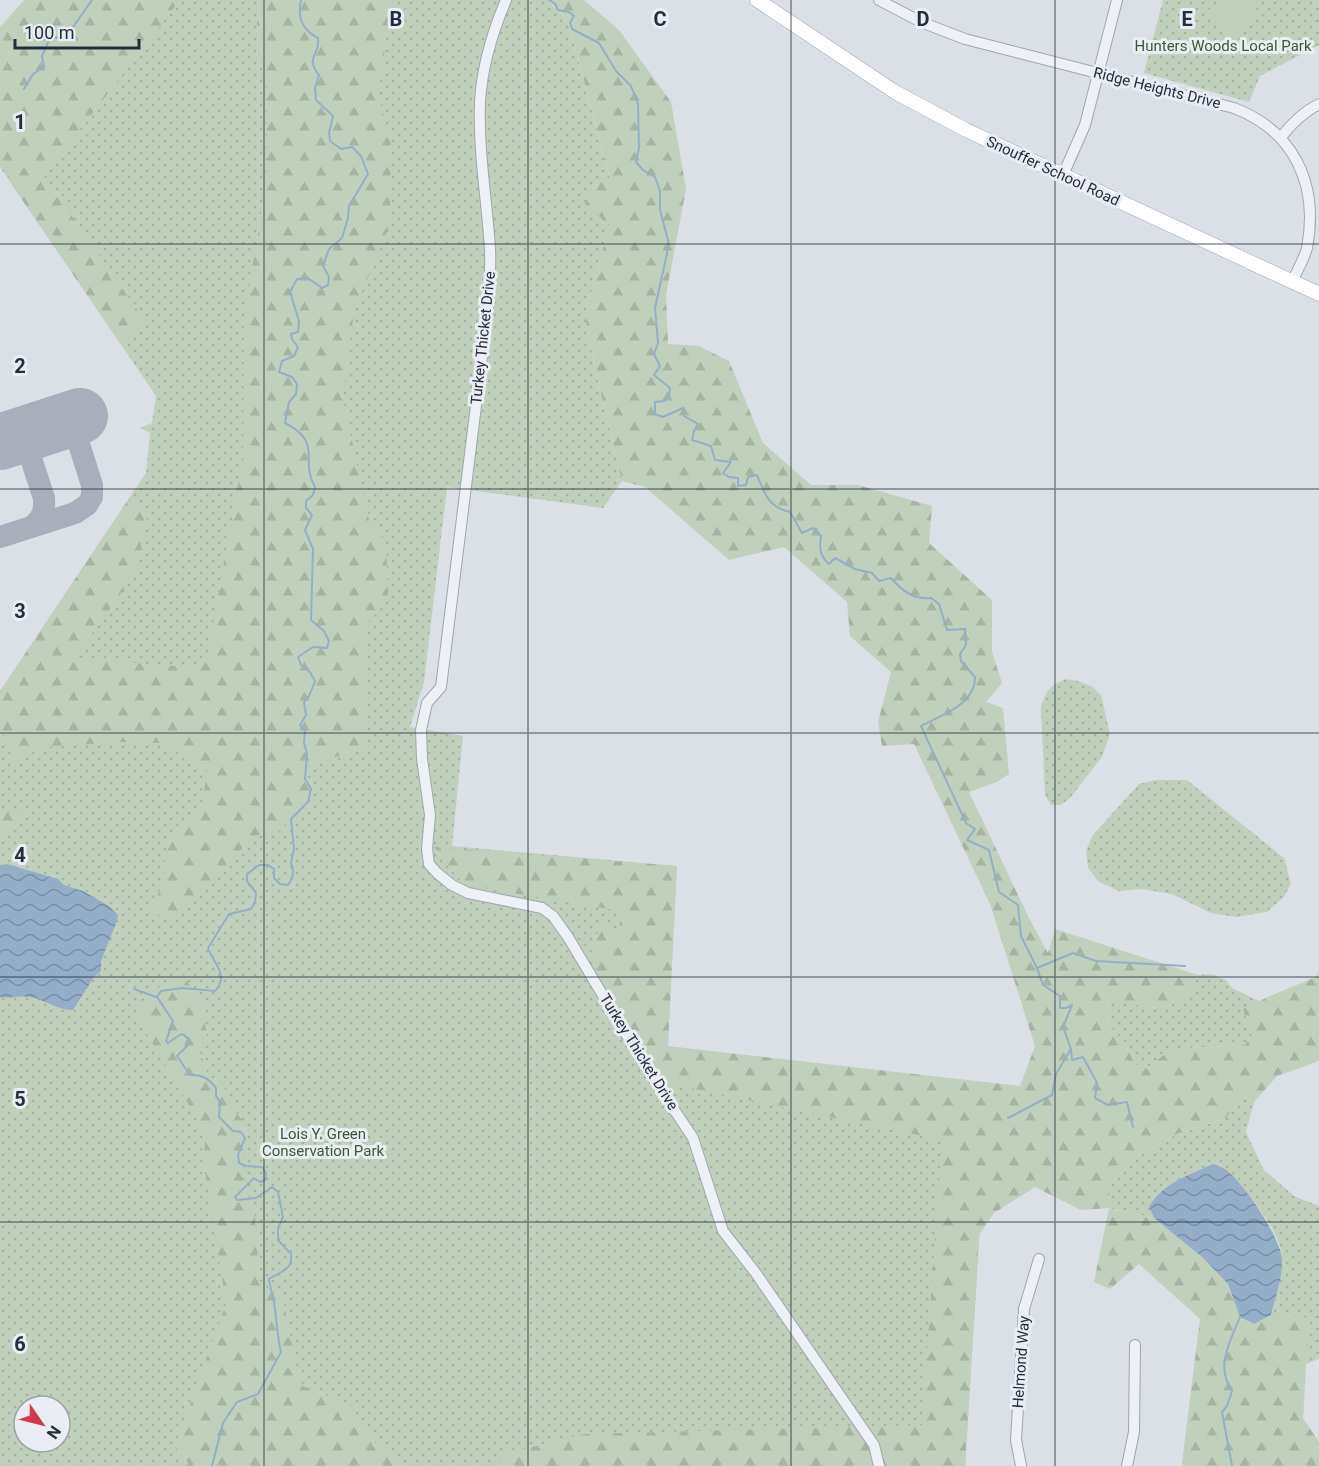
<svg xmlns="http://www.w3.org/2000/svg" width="1319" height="1466" font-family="Roboto,sans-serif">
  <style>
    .grass { fill: url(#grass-dots); fill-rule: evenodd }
    .forest { fill: url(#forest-firs) }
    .pitch { fill: #c1d0bc }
    .water { fill: url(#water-waves) }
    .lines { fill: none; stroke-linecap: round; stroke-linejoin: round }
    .stream { stroke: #94aec8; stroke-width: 2 }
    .taxiway { stroke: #a8afbb; stroke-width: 22 }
    .runway { stroke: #a8afbb; stroke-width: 56 }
    .minor-casing { stroke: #a0a6b0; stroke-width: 12 }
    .major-casing { stroke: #9aa4b2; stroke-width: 15 }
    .minor { stroke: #edf0f4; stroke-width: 10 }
    .major { stroke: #fff; stroke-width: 14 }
    .grid { fill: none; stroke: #242d3c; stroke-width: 1.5; stroke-opacity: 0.55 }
    .labels { text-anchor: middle; stroke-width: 6; stroke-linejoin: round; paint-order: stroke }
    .park-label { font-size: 15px; fill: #395931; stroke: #eaeef4 }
    .street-label { font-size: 15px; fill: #242d3c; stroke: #eaeef4 }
    .grid-label { font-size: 20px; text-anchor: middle; font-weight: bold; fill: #242d3c; stroke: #eaeef4; stroke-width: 6; stroke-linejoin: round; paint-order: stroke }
  </style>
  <defs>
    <pattern id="grass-dots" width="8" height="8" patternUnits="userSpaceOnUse" patternTransform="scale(1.5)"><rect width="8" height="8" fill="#c1d0bc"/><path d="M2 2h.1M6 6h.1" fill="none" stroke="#a6b3a2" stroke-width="1.8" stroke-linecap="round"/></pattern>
    <pattern id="forest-firs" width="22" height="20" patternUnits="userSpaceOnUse" patternTransform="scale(1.5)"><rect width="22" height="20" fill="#c1d0bc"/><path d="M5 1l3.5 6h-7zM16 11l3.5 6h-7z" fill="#a6b3a2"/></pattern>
    <pattern id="water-waves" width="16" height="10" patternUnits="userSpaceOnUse" patternTransform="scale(1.5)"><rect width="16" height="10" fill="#94aec8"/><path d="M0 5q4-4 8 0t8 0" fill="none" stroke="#798ea4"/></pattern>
  </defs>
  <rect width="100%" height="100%" fill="#dbdfe6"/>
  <path class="grass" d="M65 0H548L568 21 610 179 609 225 585 317 597 377 622 481 603 508 447 487 424 682 410 727 463 736 452 846 677 866 665 1075 863 1092 984 1164 965 1466H0V691L146 473 150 433 140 428 152 423 156 396 0 167V82ZM24 1406H60V1442H24Z
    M1163 0H1319V45L1260 76 1249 102 1144 73Z
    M1066 679 1078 681 1091 686 1101 695 1110 734 1102 757 1070 798 1061 805H1051L1045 795 1041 708C1045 692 1050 685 1066 679Z
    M1155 780H1187L1284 858 1291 883 1284 897 1267 912 1236 917 1211 913 1172 894 1141 889 1119 891 1099 882 1088 868 1086 850 1093 835 1139 784Z
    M1211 974 1226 980 1232 988 1259 1001 1244 1009 1252 1035 1245 1045 1187 1048 1162 1056 1148 1069 1135 1064 1124 1042 1109 1025 1108 1000 1157 1008 1190 994 1198 975Z
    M1242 1095 1254 1102 1246 1132 1264 1170 1294 1196 1319 1206V1359L1306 1364 1309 1318 1271 1315C1275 1298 1283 1278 1282 1260 1282 1229 1245 1192 1226 1170L1149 1207 1154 1218 1109 1208 1110 1184 1137 1157 1177 1134 1226 1118Z"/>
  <path class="forest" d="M24 0H180L44 176 145 321 122 346 12 185 0 156V27Z
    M257 0H392L378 95 391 141 390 224 354 311 343 399 370 524 386 542 388 600 365 626V748L304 767 305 779 311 789 308 802 278 832 254 836 172 922 151 911 164 880 166 847 202 806 207 770 162 743 123 742 45 747 14 761 4 735 0 737V691L128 500 148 512 136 572 75 658 173 666 206 663 243 457 244 318 267 176V88L257 45Z
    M549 0H584L619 30 671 102 686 189 666 295 668 344 699 346 729 361 763 443 811 485H858L932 506 929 543 992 600V652L1002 683 986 702 1003 708 1009 774 997 782 969 792 1029 918 1048 953 1055 929 1198 975 1190 994 1170 1006 1157 1008 1108 1001 1109 1025 1124 1042 1135 1064 1148 1069 1162 1056 1187 1048 1245 1045 1252 1035 1243 1009 1270 996 1316 977 1319 971V1061L1277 1076 1254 1102 1242 1095 1226 1118 1177 1134 1137 1157 1110 1184 1109 1208 1154 1218 1202 1257 1228 1284 1240 1317 1254 1324 1271 1315 1309 1318 1303 1418 1319 1442V1466H1184L1182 1463 1200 1319 1139 1264 1110 1289 1094 1282 1109 1208 1081 1210 1035 1187 994 1213 979 1235 965 1466H501L500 1455 585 1434 922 1425 942 1140 675 1085 638 1049 590 956 600 925 619 930 621 911 464 885 434 847 677 866 668 1046 1020 1086 1035 1046 990 904 914 744 882 746 878 722 891 672 850 636 847 602 784 547 729 560 645 487 622 481 597 377 585 317 609 225 585 204 590 188 610 178 568 21Z
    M23 812 0 839V813Z
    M181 972 202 1004 207 1036 198 1046 208 1075 223 1084 231 1106 246 1125 242 1178 255 1216 259 1280 284 1303 300 1385 351 1405 372 1440 401 1466H187L188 1462 175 1447 226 1304 203 1160 206 1135 144 1029 135 1004Z"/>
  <path class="pitch" d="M1223 0H1251L1261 17 1226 39 1208 10Z"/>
  <path class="water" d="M7 864 58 879 64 885 83 891 109 906 118 915 117 921 101 961V971L94 977 73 1010C59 1011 44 999 30 997 20 995 10 999 0 997V865Z
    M1213 1164C1217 1166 1223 1167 1226 1170 1243 1182 1282 1239 1282 1260 1283 1278 1275 1298 1271 1315L1254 1324 1240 1317 1228 1284 1202 1257 1154 1218 1149 1207C1162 1183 1190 1175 1213 1164Z"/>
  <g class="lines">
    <path class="stream" d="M549 0 555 4 558 10 569 12 574 16 570 23 572 29 599 43 616 71 631 86 638 104 639 148 636 162 643 170 655 177 660 191V210L669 244 655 308 658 343 654 354 660 366 654 375 670 388 669 396 664 401 655 402V414L663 417 683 408 684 416 698 424 694 431 692 440 711 446 715 460 731 462 723 473 729 477 738 478V486L746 485 748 477 757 475C765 494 768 507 790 512L802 533 813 528 821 536C819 548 820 556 829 564L835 558 855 569 872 573 879 581 891 578C902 591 914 600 931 598L939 604 947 630 965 629 966 645 960 654 961 661 975 677C976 704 942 715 921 726L966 823 975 829 967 840 989 850 999 892 1018 905 1021 936 1037 968 1043 985 1060 996V1008H1066L1072 1005 1063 1027 1071 1049 1056 1074 1052 1095 1008 1118
      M24 89 33 74 44 67 42 56 50 38 66 37 92 0
      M1037 968 1073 953 1096 961 1185 966
      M134 989 156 997
      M1071 1049 1072 1060 1083 1057 1097 1083 1095 1098 1108 1105 1127 1102 1133 1127
      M212 1466 223 1423 237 1402 258 1394 281 1352C277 1336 277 1320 274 1303 273 1295 270 1288 269 1279 280 1271 293 1271 291 1254L278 1240V1228L283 1217 278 1192 272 1187 256 1198 237 1200 235 1197 254 1178 260 1182 265 1180 266 1173 262 1167 246 1166 239 1163 238 1155 245 1138 241 1132 233 1131 219 1117 220 1102 216 1096V1088C209 1079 202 1074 190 1075L177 1056 187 1046 188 1039 184 1035 181 1034 168 1043 166 1041 173 1021 157 997 161 991 182 988 215 991C230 975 213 963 208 948L229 914 251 909 255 902 256 893 247 881V874L259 865H268L274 869V878L280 884 288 885C293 878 295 871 291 863L294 849 291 819 308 802 311 789 305 779 307 753 304 743 305 731 300 725 306 715 304 702 309 696 315 681 310 672 301 665 298 657 313 647 327 648 329 641 324 631 311 620 313 549 305 530 312 515 306 508V501L313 495 315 487C299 459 324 443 285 423L289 402 296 394 297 384 292 377 279 372 282 361 294 356 298 347 292 339 291 334 298 332 299 321 290 292 297 279 308 278 322 288 328 285 329 277 323 266 329 249 342 238 348 218 349 206 368 174 361 156 352 147 341 149 330 141 329 133 333 116 316 100 315 88 319 75C304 56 321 55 318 38 302 30 297 18 301 0
      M1232 1466 1222 1412 1227 1406 1232 1391C1215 1366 1230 1342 1240 1317"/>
    <path class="taxiway" d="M23 434 44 498C45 512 42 519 31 527
      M0 537 75 513 87 505 92 497V485L71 419"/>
    <path class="runway" d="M0 442 80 416"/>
    <defs>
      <path id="minor" d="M506 0C492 33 482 66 480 102 478 151 487 200 490 249 491 269 489 289 488 309L441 687 427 703 421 730 422 759 430 815 427 849 429 864 437 873 452 885 468 893 542 908 553 916 568 937 645 1066 693 1138 723 1231 755 1272 874 1445 879 1466
        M879 0 921 22 965 39 1234 108C1294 131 1319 184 1307 248 1304 259 1297 271 1292 282
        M1281 137C1292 123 1303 112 1319 104
        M1063 175 1085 125 1117 0
        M1021 1466 1016 1440 1024 1309 1039 1259
        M1127 1466 1134 1432 1135 1345"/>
      <path id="major" d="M757 0 895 92 966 130 1319 294"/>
    </defs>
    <use href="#minor" class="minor-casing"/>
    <use href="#major" class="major-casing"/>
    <use href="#minor" class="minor"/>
    <use href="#major" class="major"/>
  </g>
  <path class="grid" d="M264 0V1466M528 0V1466M791 0V1466M1055 0V1466M0 244H1319M0 489H1319M0 733H1319M0 977H1319M0 1222H1319"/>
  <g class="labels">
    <g class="park-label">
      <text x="1223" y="51">Hunters Woods Local Park</text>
      <text x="323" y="1139">Lois Y. Green<tspan x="323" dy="17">Conservation Park</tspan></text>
    </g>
    <g class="street-label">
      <text transform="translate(1157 88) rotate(14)" y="5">Ridge Heights Drive</text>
      <text transform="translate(1053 171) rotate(25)" y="5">Snouffer School Road</text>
      <text transform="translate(483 338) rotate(-84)" y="5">Turkey Thicket Drive</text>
      <text transform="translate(639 1052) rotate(58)" y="5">Turkey Thicket Drive</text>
      <text transform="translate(1021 1362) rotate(-86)" y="5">Helmond Way</text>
    </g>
  </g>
  <g class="grid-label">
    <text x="396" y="26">B</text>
    <text x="660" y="26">C</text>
    <text x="923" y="26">D</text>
    <text x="1187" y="26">E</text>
    <text x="20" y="129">1</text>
    <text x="20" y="373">2</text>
    <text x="20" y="618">3</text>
    <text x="20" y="862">4</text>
    <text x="20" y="1106">5</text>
    <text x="20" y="1351">6</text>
  </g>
  <g transform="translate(42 1424) rotate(125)"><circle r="28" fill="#eaeef4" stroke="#9ba1aa" stroke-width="1.5"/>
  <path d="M0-4.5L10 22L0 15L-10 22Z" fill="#d33851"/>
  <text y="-9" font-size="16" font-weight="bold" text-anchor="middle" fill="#242d3c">N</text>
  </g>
  <path d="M15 39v9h124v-9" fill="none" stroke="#242d3c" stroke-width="3"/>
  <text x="24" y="39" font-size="18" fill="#242d3c" stroke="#eaeef4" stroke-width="4.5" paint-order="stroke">100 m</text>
</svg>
